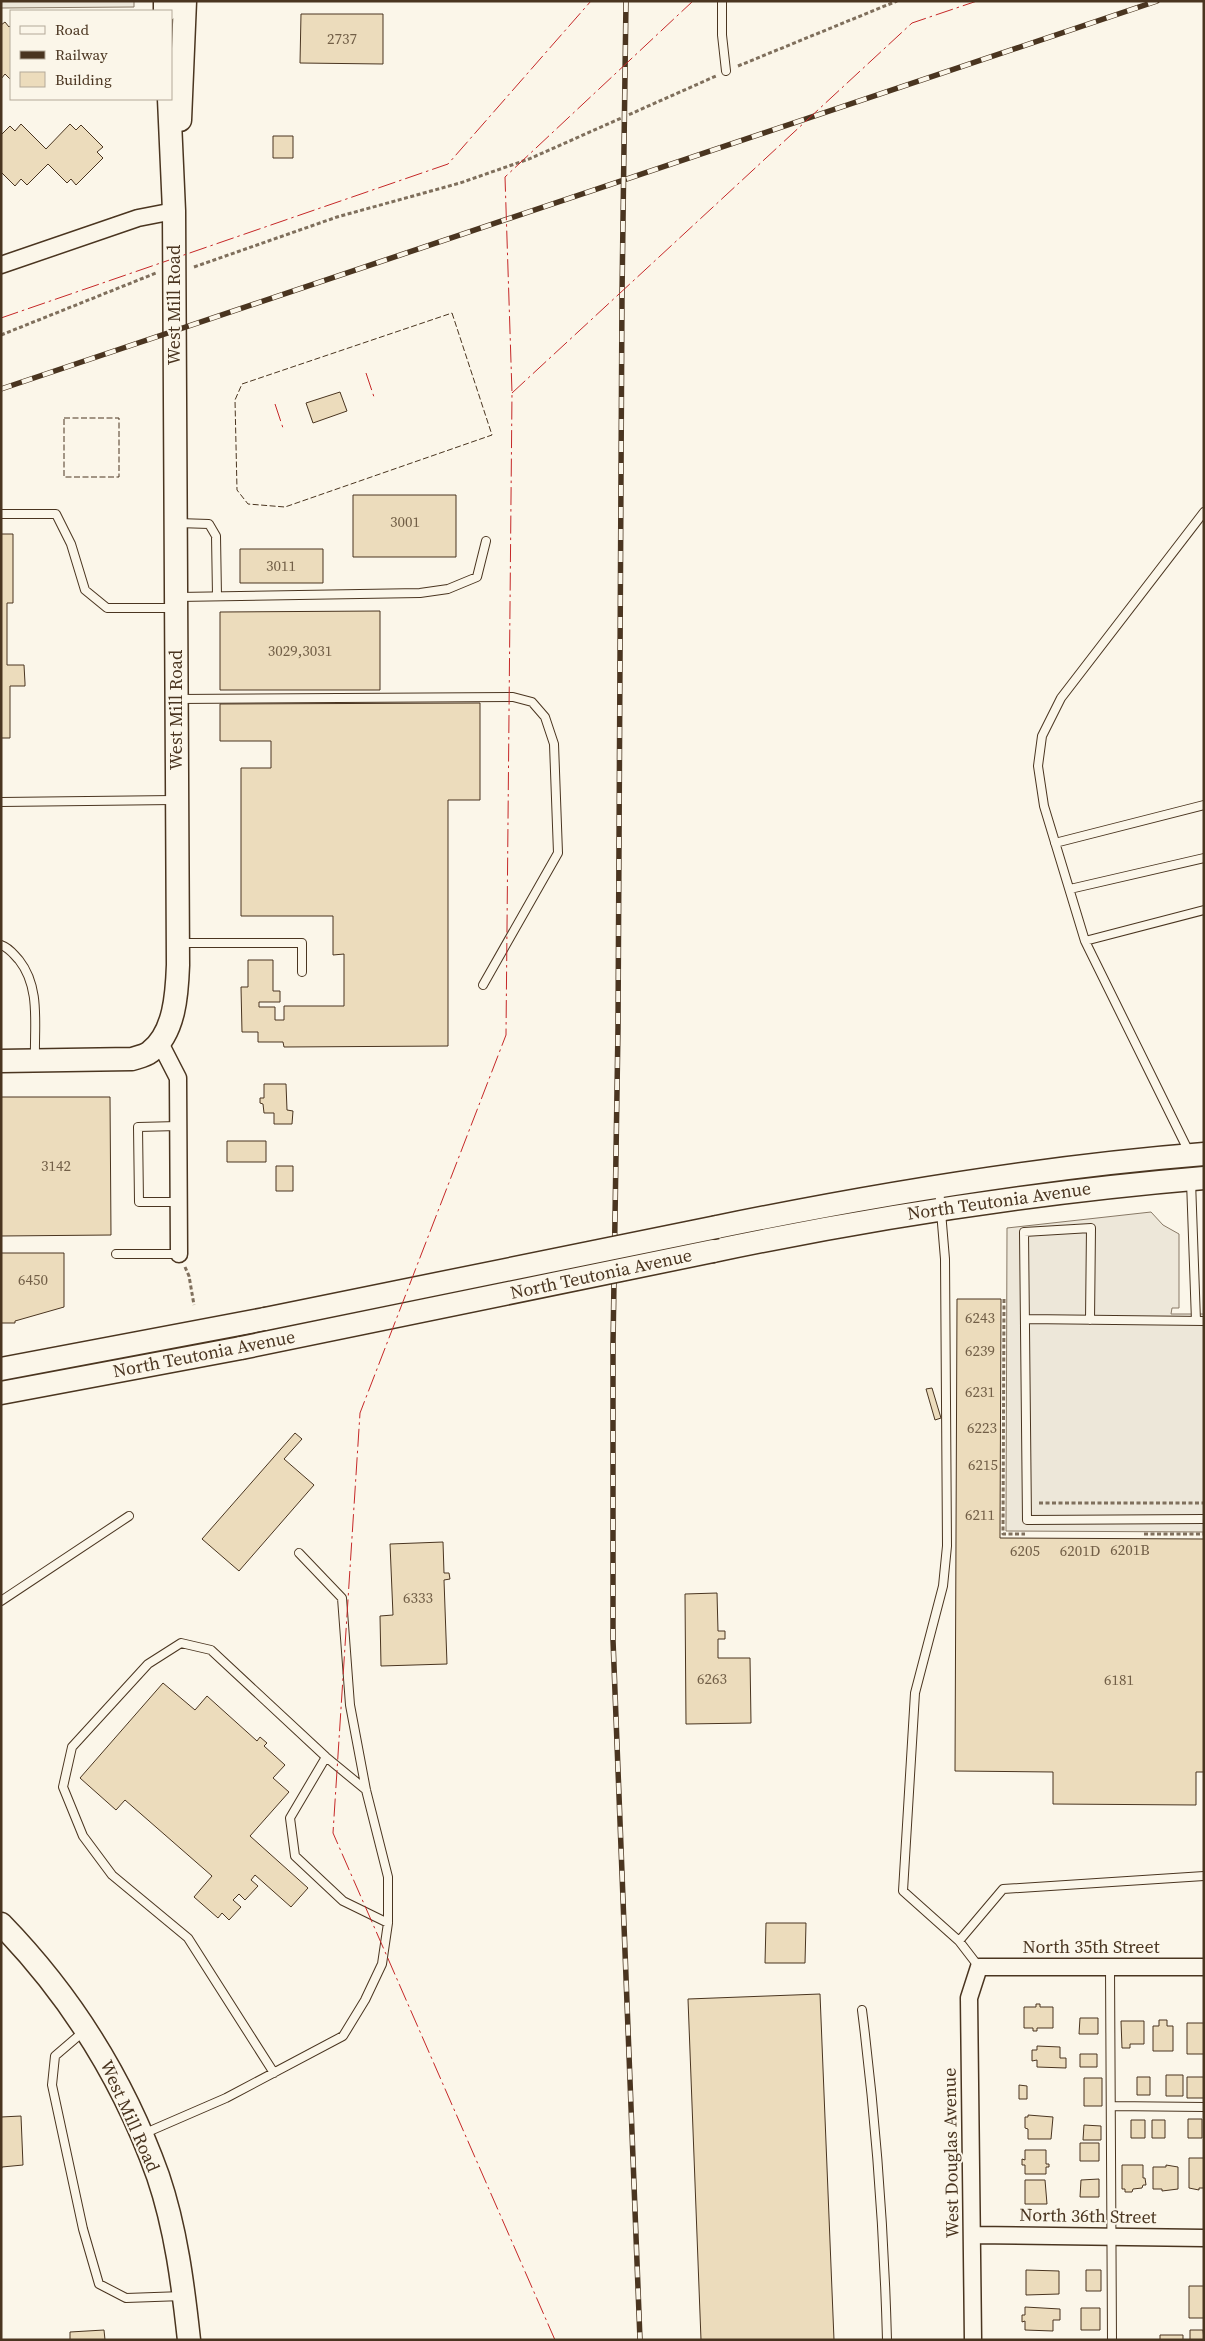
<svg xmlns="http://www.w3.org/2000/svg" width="1205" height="2341" font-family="'Source Serif 4',serif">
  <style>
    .parking { fill: #ede7d9; stroke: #887966 }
    .building { fill: #ecdcbc; stroke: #4a3520 }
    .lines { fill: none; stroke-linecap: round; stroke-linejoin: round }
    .service-casing { stroke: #4a3520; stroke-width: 10 }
    .minor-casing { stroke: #4a3520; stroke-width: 19 }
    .secondary-casing { stroke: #4a3520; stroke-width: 25 }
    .path { stroke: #7f6f5c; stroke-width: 3; stroke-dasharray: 4 2.5; stroke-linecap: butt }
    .service { stroke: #fbf6e9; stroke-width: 8 }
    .minor { stroke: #fbf6e9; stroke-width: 16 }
    .secondary { stroke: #fbf6e9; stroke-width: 22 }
    .rail-casing { stroke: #4a3520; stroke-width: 5.5 }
    .rail { stroke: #fbf6e9; stroke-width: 4; stroke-dasharray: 11; stroke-linecap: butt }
    .secondary-bridge-casing { stroke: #4a3520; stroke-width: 25; stroke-linecap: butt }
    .secondary-bridge { stroke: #fbf6e9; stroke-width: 22 }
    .fence { stroke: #4a3520; stroke-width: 1; stroke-dasharray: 6 2.5; stroke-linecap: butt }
    .power { stroke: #c62828; stroke-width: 1; stroke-dasharray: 18 4 2.5 4; stroke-linecap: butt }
    .labels { text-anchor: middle; stroke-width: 4; stroke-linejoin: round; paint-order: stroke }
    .number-label { font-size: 15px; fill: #725f47 }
    .street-label { font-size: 18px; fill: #4a3520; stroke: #fbf6e9 }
  </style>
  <rect width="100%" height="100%" fill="#fbf6e9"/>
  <path class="parking" d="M1 1H134V7L1 8Z
    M1151 1212 1163 1225 1179 1234V1308H1172L1171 1314H1204V1532L1006 1531 1007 1228Z"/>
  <path class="building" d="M301 14H383V64L300 63Z
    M5 22 9 27 11 25V80L5 74 1 79V25Z
    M21 124 46 149 70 124 76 130 81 125 103 147 97 152 103 158 76 185 71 179 67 183 48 164 27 185 21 179 15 186 1 172V135L10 126 15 131Z
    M273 136H293V158H273Z
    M340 392 347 411 313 423 306 403Z
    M353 495H456V557H353Z
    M1 534H13V603H7V665H24L25 683V686H10V738H1Z
    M240 549H323V583H240Z
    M380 611V690H220V612Z
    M480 703V800H448V1046L284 1047 283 1042H258V1032H242L241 987H248V960H273V991H280V1002H259V1007H275V1020H284V1006H344V954L333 955V916H241V768H271V741H220V704Z
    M264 1084H286L287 1110 293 1111 292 1124H274V1113H264L263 1104 260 1103V1098H264Z
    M1 1097H110L111 1235 1 1236Z
    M227 1141H266V1162H227Z
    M276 1166H293V1191H276Z
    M1 1253H64V1307L15 1321V1323H1Z
    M957 1299H1001L1000 1538 1204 1539V1772H1196V1805L1053 1804V1772L955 1771Z
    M932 1388 941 1418 935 1420 926 1389Z
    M295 1433 302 1439 284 1459 314 1485 239 1571 202 1539Z
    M443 1542 444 1573H449L450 1579 444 1580 447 1664 381 1666 380 1616 393 1615 390 1544Z
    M717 1593 718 1631H725V1639H718V1658H750L751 1723 686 1724 685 1594Z
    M163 1683 195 1710 207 1696 257 1741 260 1737 267 1743 264 1746 285 1765 273 1778 289 1792 250 1836 308 1888 291 1907 255 1875 251 1880 258 1886 245 1900 239 1894 233 1900 241 1907 229 1920 222 1913 218 1918 194 1897 212 1876 125 1800 116 1810 80 1778Z
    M766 1923H806L805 1963H765Z
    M820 1994 834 2340H701L688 1999Z
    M1036 2004H1040V2007H1053V2028H1037V2031H1033V2028H1024V2007H1036Z
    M1080 2018H1098V2034H1079Z
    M1159 2020H1167V2026H1173V2051H1153V2026H1159Z
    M1121 2021H1144V2044H1130V2048H1122Z
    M1187 2023H1204V2054H1187Z
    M1037 2046 1060 2047V2058H1066V2068L1037 2067V2060L1032 2061V2050H1037Z
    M1080 2054H1097V2067H1080Z
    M1166 2075H1183V2096H1166Z
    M1137 2077H1150V2095H1137Z
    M1187 2077H1204V2098H1187Z
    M1084 2078H1102V2106H1084Z
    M1019 2085 1027 2086V2099H1019Z
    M1028 2115 1053 2117 1051 2139H1028V2129L1025 2128V2117H1028Z
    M21 2116 23 2165 2 2167 1 2171V2117Z
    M1188 2119H1202V2138H1188Z
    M1131 2120H1145V2138H1131Z
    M1152 2120H1165V2138H1152Z
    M1084 2125 1101 2126V2140H1083Z
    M1080 2143H1099V2161H1080Z
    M1025 2150H1046V2164H1049V2167H1046V2174H1025V2165H1022V2159L1025 2160Z
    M1189 2158H1204V2188H1199V2190L1189 2188Z
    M1122 2165H1143V2178H1145L1146 2185H1143L1142 2188 1133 2189 1132 2192H1125V2189H1122Z
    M1166 2165 1178 2167V2189L1162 2191V2189H1153V2167H1166Z
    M1099 2179V2197H1080L1081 2180Z
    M1025 2180H1045L1047 2204H1025Z
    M1026 2270 1059 2271V2294L1026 2295Z
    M1086 2270H1101V2291H1086Z
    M1189 2286H1204V2318H1189Z
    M1025 2307 1060 2309V2320H1053V2331L1025 2330V2321L1022 2322V2315H1025Z
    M1081 2308H1100V2330H1081Z
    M104 2330 105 2340H70V2332Z
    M1190 2330H1203L1204 2340H1190Z
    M1160 2335H1183V2340H1160Z"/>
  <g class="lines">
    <defs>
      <path id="service" d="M722 1V35L726 71
        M1204 512 1061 698 1042 736 1038 766 1044 806 1085 941 1204 910
        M1 514H56L71 544 85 590 107 608H174
        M178 523 209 524 216 536 217 596
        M178 597 420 593 448 589 477 577 486 541
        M178 699 513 697 532 702 545 717 554 744 558 853 483 985
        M1 802 174 800
        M1055 843 1204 805
        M1070 889 1204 858
        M1085 941 1189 1152
        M179 943H302V972
        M1 945C10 948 13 954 19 960 41 988 34 1025 35 1059
        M178 1126 138 1127 139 1202H179
        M1191 1181 1196 1321
        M939 1188 945 1259 947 1546 943 1586 915 1693 903 1891 959 1941 979 1967
        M116 1254H179
        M1025 1319 1204 1321
        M1090 1320 1091 1228 1024 1232 1027 1520 1204 1519
        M1 1601 129 1516
        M326 1757 290 1818 295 1856 343 1901 388 1923
        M959 1941 1003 1889 1204 1876
        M1110 1967 1112 2340
        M862 2010C876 2121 884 2228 887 2340
        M83 2032 55 2056 52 2085 83 2229 99 2284 126 2298 183 2296
        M274 2073 188 1938 112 1875 83 1836 63 1787 72 1747 148 1664 181 1643 211 1650 326 1757 366 1790
        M1111 2106 1204 2107
        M143 2134 226 2098 343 2036 365 2000 382 1964 388 1923V1877L366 1790 350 1705 342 1598 299 1553"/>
      <path id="minor" d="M1 265 138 218 174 211
        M160 1043 178 1078 179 1254
        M972 2235 1204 2238
        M973 2340 969 1998 979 1967H1204"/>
      <path id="secondary" d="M165 1V11
        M180 120 185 1
        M1 1061 132 1059C138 1057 145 1056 150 1052 175 1033 177 993 178 965L174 211 169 99
        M717 1227C878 1194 1040 1167 1204 1154
        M713 1251C875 1217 1038 1192 1204 1178
        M1 1369 265 1319
        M1 1393 241 1348
        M1 1924C71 1996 124 2081 158 2176 176 2229 183 2285 189 2340"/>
    </defs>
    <use href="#service" class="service-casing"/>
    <use href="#minor" class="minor-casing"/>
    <use href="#secondary" class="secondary-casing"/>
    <path class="path" d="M738 66 897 1
      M194 267 337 217 460 183 529 159 716 76
      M1 335 156 273
      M185 1267 189 1276 194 1305
      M1004 1299 1003 1534H1025
      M1039 1503H1204
      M1144 1534H1204"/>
    <use href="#service" class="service"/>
    <use href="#minor" class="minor"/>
    <use href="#secondary" class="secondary"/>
    <defs>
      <path id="rail" d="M626 1 622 294 618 1028 613 1345V1640L640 2340
        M1 389 1157 1"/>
    </defs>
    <use href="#rail" class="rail-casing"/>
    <use href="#rail" class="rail"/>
    <defs>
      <path id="secondary-bridge" d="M265 1319 717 1227
        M241 1348 713 1251"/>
    </defs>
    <use href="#secondary-bridge" class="secondary-bridge-casing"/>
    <use href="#secondary-bridge" class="secondary-bridge"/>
    <path class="fence" d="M452 313 492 435 285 507 248 504 237 490 235 400 242 384Z
      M64 418H119V477H64Z"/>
    <path class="power" d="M1 318 448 164 591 1
      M366 373 375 400
      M512 393 912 23 977 1
      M275 404 284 431
      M555 2340 333 1833 360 1413 506 1035 512 393 505 177 693 1"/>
  </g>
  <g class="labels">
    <g class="number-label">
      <text x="342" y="44">2737</text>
      <text x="405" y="527">3001</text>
      <text x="281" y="571">3011</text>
      <text x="300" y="656">3029,3031</text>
      <text x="56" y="1171">3142</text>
      <text x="33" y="1285">6450</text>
      <text x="980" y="1323">6243</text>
      <text x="980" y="1356">6239</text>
      <text x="980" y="1397">6231</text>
      <text x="982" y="1433">6223</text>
      <text x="983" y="1470">6215</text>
      <text x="980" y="1520">6211</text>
      <text x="1130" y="1555">6201B</text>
      <text x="1025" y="1556">6205</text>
      <text x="1080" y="1556">6201D</text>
      <text x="418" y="1603">6333</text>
      <text x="712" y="1684">6263</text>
      <text x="1119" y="1685">6181</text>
    </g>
    <g class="street-label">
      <text transform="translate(174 305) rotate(-90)" y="6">West Mill Road</text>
      <text transform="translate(176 710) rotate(-90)" y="6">West Mill Road</text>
      <text transform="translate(999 1201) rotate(-8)" y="6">North Teutonia Avenue</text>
      <text transform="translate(601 1274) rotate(-12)" y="6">North Teutonia Avenue</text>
      <text transform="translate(204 1354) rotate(-11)" y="6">North Teutonia Avenue</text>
      <text x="1091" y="1953">North 35th Street</text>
      <text transform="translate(130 2116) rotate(66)" y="6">West Mill Road</text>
      <text transform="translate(951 2153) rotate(-91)" y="6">West Douglas Avenue</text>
      <text transform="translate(1088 2216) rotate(1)" y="6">North 36th Street</text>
    </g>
  </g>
  <rect width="1205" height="2341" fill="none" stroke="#4a3520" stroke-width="5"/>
  <rect x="10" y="10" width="162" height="90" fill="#fbf6e9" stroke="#b4a999"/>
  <rect x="20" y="26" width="25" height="8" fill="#fbf6e9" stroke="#b4a999"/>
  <text x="55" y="35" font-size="15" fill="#4a3520">Road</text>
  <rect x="20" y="51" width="25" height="8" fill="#4a3520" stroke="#b4a999"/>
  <text x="55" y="60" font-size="15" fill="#4a3520">Railway</text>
  <rect x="20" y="72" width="25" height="15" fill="#ecdcbc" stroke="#b4a999"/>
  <text x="55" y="85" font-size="15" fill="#4a3520">Building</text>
</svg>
